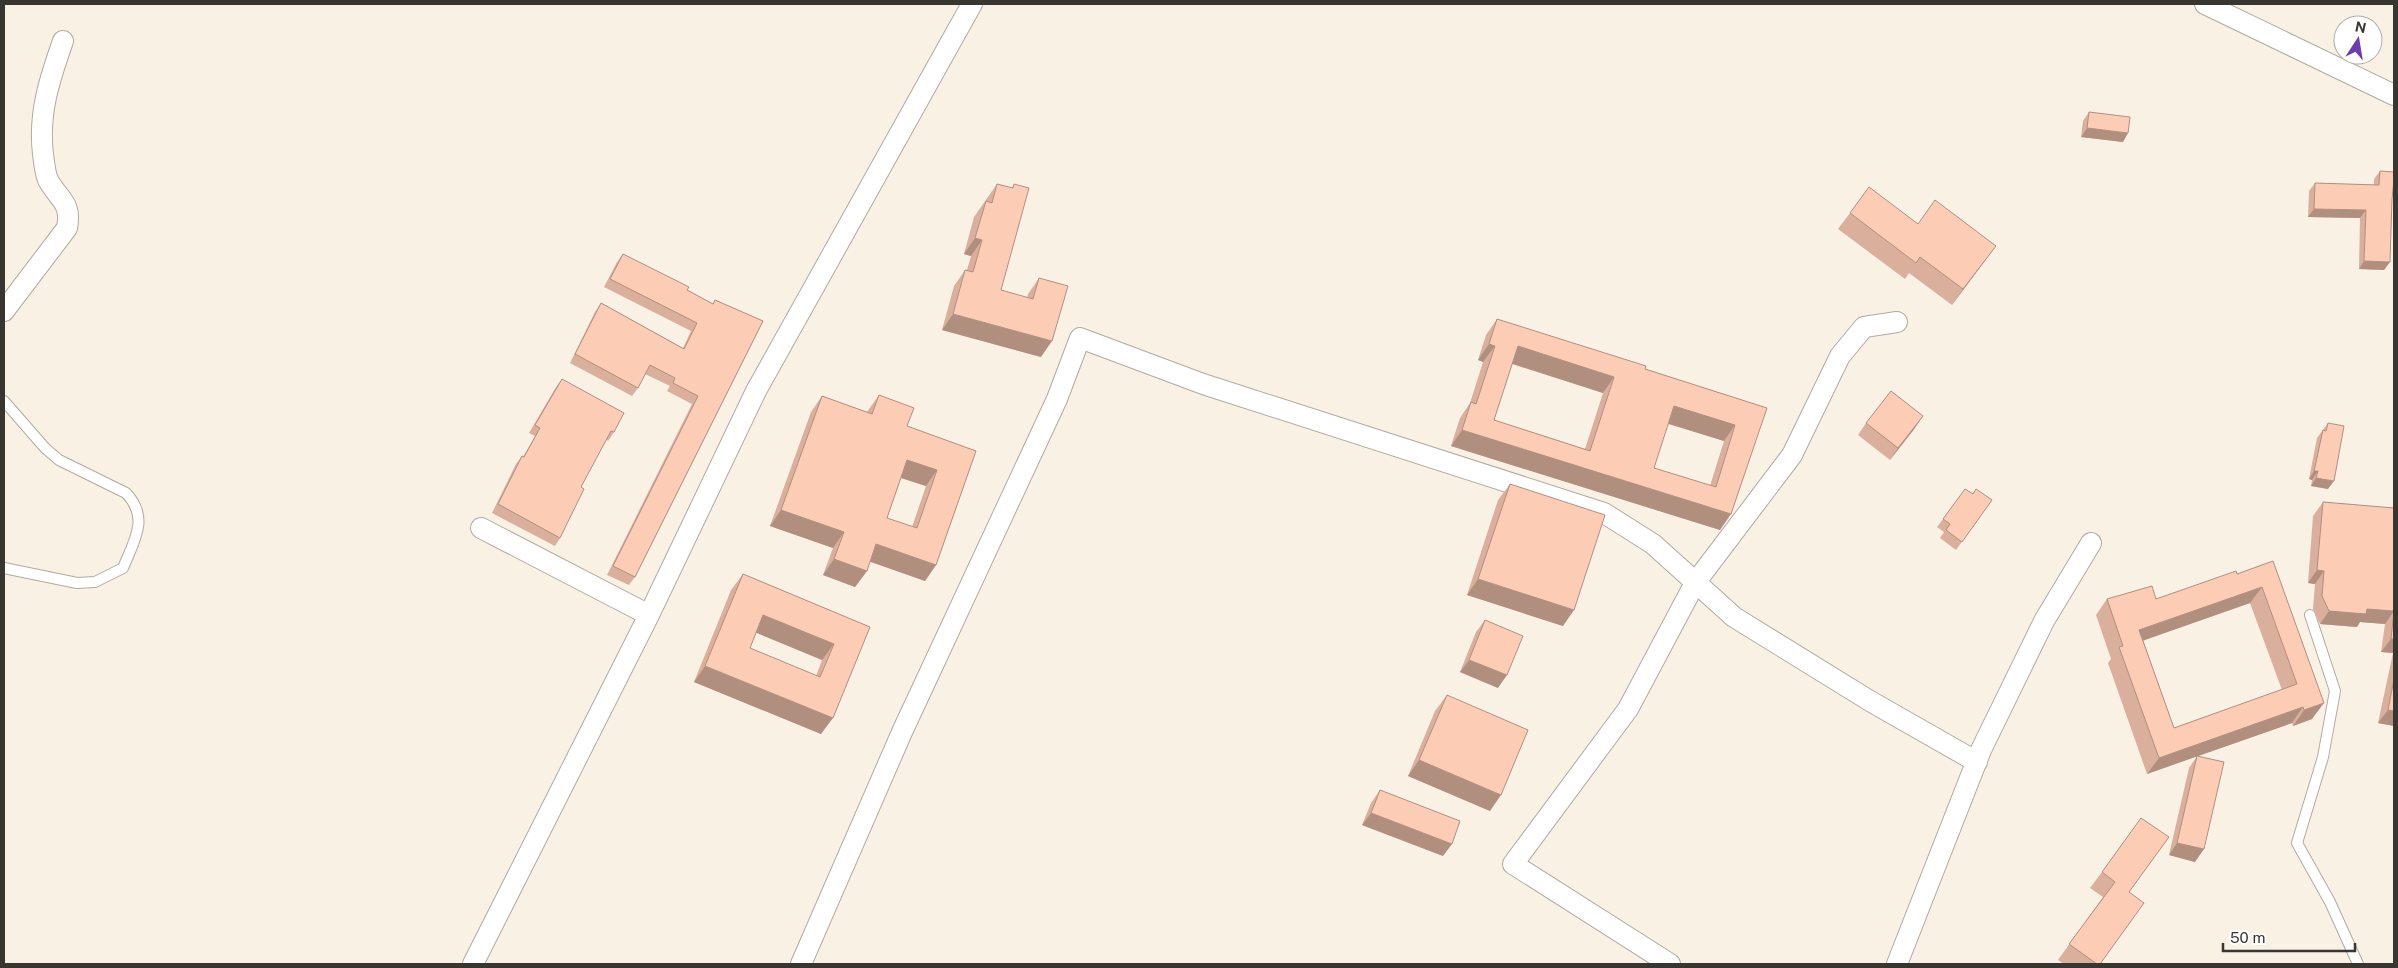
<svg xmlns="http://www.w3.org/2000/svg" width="2398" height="968" font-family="'Public Sans',sans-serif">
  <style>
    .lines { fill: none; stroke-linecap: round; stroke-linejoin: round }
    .lane-casing { stroke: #b2aa9e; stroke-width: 12 }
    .street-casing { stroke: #b2aa9e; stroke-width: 22 }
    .lane { stroke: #fff; stroke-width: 10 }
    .street { stroke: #fff; stroke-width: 20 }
    .wall { fill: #daaf9c; fill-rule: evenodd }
    .shaded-wall { fill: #b18f7f }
    .building { fill: #fdccb5; stroke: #b18f7f; fill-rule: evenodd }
  </style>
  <rect width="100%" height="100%" fill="#faf1e5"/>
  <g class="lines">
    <defs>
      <path id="lane" d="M4 401 45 448 59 460 126 493C150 518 134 541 123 568L95 582 77 583 4 568
        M2310 615 2335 691 2323 757 2297 843 2330 902 2358 964"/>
      <path id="street" d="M2205 4 2394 95
        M4 311 67 228C72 202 59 200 48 180 45 173 44 162 43 154 38 113 50 78 63 41
        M481 528 649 615 756 391 972 4
        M473 964 649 615
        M801 964 902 732 1057 399 1080 338 1203 384 1604 513 1653 544 1734 617 1870 701 1977 762
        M1670 964 1513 864 1628 709 1695 583 1792 455 1840 356 1864 327 1897 322
        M1897 964 1981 750 2044 621 2091 543"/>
    </defs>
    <use href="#lane" class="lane-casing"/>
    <use href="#street" class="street-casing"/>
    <use href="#lane" class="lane"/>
    <use href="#street" class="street"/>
  </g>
  <path class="wall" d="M2089 112 2123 142 2081 137 2083 121Z
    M2380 171 2392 199 2390 262 2384 270 2359 269 2360 218 2308 217 2309 191 2315 183 2374 185V179Z
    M997 184 1012 188 1014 184 1001 290 1027 298 1028 294 1039 278 1041 357 942 330 954 286 965 270H967L971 256 964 254 974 217Z
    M1850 213 1918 224 1984 262 1952 305 1909 273 1905 279 1838 229Z
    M623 254 713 304 715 300 763 321 635 577 629 585 607 575 692 404 667 391 670 386 645 374 638 388 632 396 570 363 595 312 601 303 683 348 691 331 604 287 617 262Z
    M1497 319 1645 369 1767 408 1720 530 1451 446 1460 418 1470 403 1483 362 1478 360 1486 335ZM1512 364 1603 393 1585 449 1494 420ZM1668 423 1724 441 1710 486 1654 468Z
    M562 379 614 432 608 441 606 439 581 487 560 538 555 546 492 513 516 464 522 456 523 457 535 436 529 433 556 387Z
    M879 395 907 426 976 451 936 565 925 581 870 561 867 571 855 587 823 575 833 548 770 526 811 412 822 396 867 412ZM901 478 926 486 912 527 887 518Z
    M1866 423 1915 428 1890 460 1858 435Z
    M2328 423V489L2311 486 2312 480 2309 479 2317 438Z
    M1510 484 1563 626 1467 595 1498 500Z
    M1973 494 1992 500 1956 550 1940 538 1944 532 1937 527 1943 519Z
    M2323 502 2394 508V726L2378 723 2393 653 2381 652 2385 624 2360 622 2357 627 2320 624 2313 609 2315 584 2308 583 2313 516Z
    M2273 561 2312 719 2293 726 2292 723 2198 756 2195 862 2169 855 2189 768 2197 756 2147 774 2108 663 2111 659 2096 615 2107 599H2156L2237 574ZM2250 603 2282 690 2174 728 2143 640Z
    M743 574 870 627 821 734 694 682 731 590ZM756 632 822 660 816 676 750 648Z
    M1485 620 1498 688 1460 672 1476 632Z
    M1447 695 1490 811 1408 776 1435 711Z
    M1380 790 1443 856 1362 825 1371 803Z
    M2169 837 2129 892 2100 964H2064L2058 960 2103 897 2090 888 2102 872Z"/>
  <path class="shaded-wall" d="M2087 128 2128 133 2123 142 2081 137Z
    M2314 209 2366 210 2360 218 2308 217Z
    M975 238 982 240 971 256 964 254Z
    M1996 246 1984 262 1952 305 1963 289Z
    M2364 261 2390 262 2384 270 2359 269Z
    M953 314 1052 341 1041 357 942 330Z
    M1489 344 1495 346 1483 362 1478 360Z
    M1518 346 1614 377 1603 393 1507 362Z
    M1674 406 1735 425 1724 441 1662 422Z
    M1923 416 1915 428 1890 460 1898 448Z
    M1462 430 1731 514 1720 530 1451 446Z
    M907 460 937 470 926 486 895 476Z
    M2314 471H2318L2312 480 2309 479Z
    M2316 478 2334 481 2328 489 2311 486Z
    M781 510 844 532 833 548 770 526Z
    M876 544 936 565 925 581 865 560Z
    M834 559 867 571 855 587 823 575Z
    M2317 570 2324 571 2315 584 2308 583Z
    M1478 579 1574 610 1563 626 1467 595Z
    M2262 587 2250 603 2128 646 2139 630Z
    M2367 609 2394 611 2385 624 2360 622 2357 627 2320 624 2329 611Z
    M763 615 834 644 822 660 752 631Z
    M2391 639H2394V652L2393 653 2381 652Z
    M1469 660 1507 675 1498 688 1460 672Z
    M705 666 833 718 821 734 694 682Z
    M2324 703 2312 719 2293 726 2304 710Z
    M2303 707 2292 723 2147 774 2159 758Z
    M2388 710 2394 711V726L2378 723Z
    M1419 760 1501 795 1490 811 1408 776Z
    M1371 813 1452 844 1443 856 1362 825Z
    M2177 843 2204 849 2195 862 2169 855Z"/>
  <path class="building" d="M2089 112 2130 117 2128 133 2087 128Z
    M2380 171 2394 172V180L2392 199 2390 262 2364 261 2366 210 2314 209 2315 183 2379 185Z
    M997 184 1013 188 1014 184 1029 188 1001 290 1033 299 1039 278 1068 286 1052 341 953 314 965 270 973 272 982 240 975 238 986 201 992 203Z
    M1869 187 1918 224 1935 200 1996 246 1963 289 1920 257 1916 263 1850 213Z
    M623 254 689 287 687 290 713 304 715 300 763 321 635 577 613 566 698 396 673 383 675 378 650 365 638 388 575 354 601 303 684 349 697 323 610 279Z
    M1497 319 1646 366 1645 369 1767 408 1731 514 1462 430 1471 402 1476 404 1495 346 1489 344ZM1518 346 1614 377 1590 451 1494 420ZM1674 406 1735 425 1716 487 1654 468Z
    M562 379 624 413 614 432 611 431 581 487 584 489 560 538 498 504 522 456 524 457 540 428 535 425Z
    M1891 391 1923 416 1898 448 1866 423Z
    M879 395 914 408 907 426 976 451 936 565 876 544 867 571 834 559 844 532 781 510 822 396 872 414ZM907 460 937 470 917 528 887 518Z
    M2328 423 2344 426 2334 481 2316 478 2318 471H2314L2323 430 2326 431Z
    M1510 484 1605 515 1574 610 1478 579Z
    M1965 489 1973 494 1976 489 1992 500 1962 542 1946 530 1950 524 1943 519Z
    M2323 502 2394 508V639H2391L2394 611 2367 609 2366 614 2329 611 2322 596 2324 571 2317 570Z
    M2273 561 2324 703 2304 710 2303 707 2159 758 2119 647 2123 646 2107 599 2152 586 2156 599 2236 571 2237 574ZM2262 587 2297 684 2174 728 2139 630Z
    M743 574 870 627 833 718 705 666ZM763 615 834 644 820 677 750 648Z
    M1485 620 1523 636 1507 675 1469 660Z
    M2394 679V711L2388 710Z
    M1447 695 1528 730 1501 795 1419 760Z
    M2197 756 2224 762 2204 849 2177 843Z
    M1380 790 1460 821 1452 844 1371 813Z
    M2141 818 2169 837 2129 892 2144 903 2100 964H2097L2069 944 2115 882 2102 872Z"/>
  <rect width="2398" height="968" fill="none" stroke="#393631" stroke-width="10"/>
  <g transform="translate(2358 40) rotate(12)"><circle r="24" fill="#ffffff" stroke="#b0afad"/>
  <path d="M0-4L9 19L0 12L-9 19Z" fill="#6b3cb4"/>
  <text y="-8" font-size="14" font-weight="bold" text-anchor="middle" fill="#393631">N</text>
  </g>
  <path d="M2223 943v8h132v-8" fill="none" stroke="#393631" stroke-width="2.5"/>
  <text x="2230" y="943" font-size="15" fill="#393631" stroke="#ffffff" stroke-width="4" paint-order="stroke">50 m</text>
</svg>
